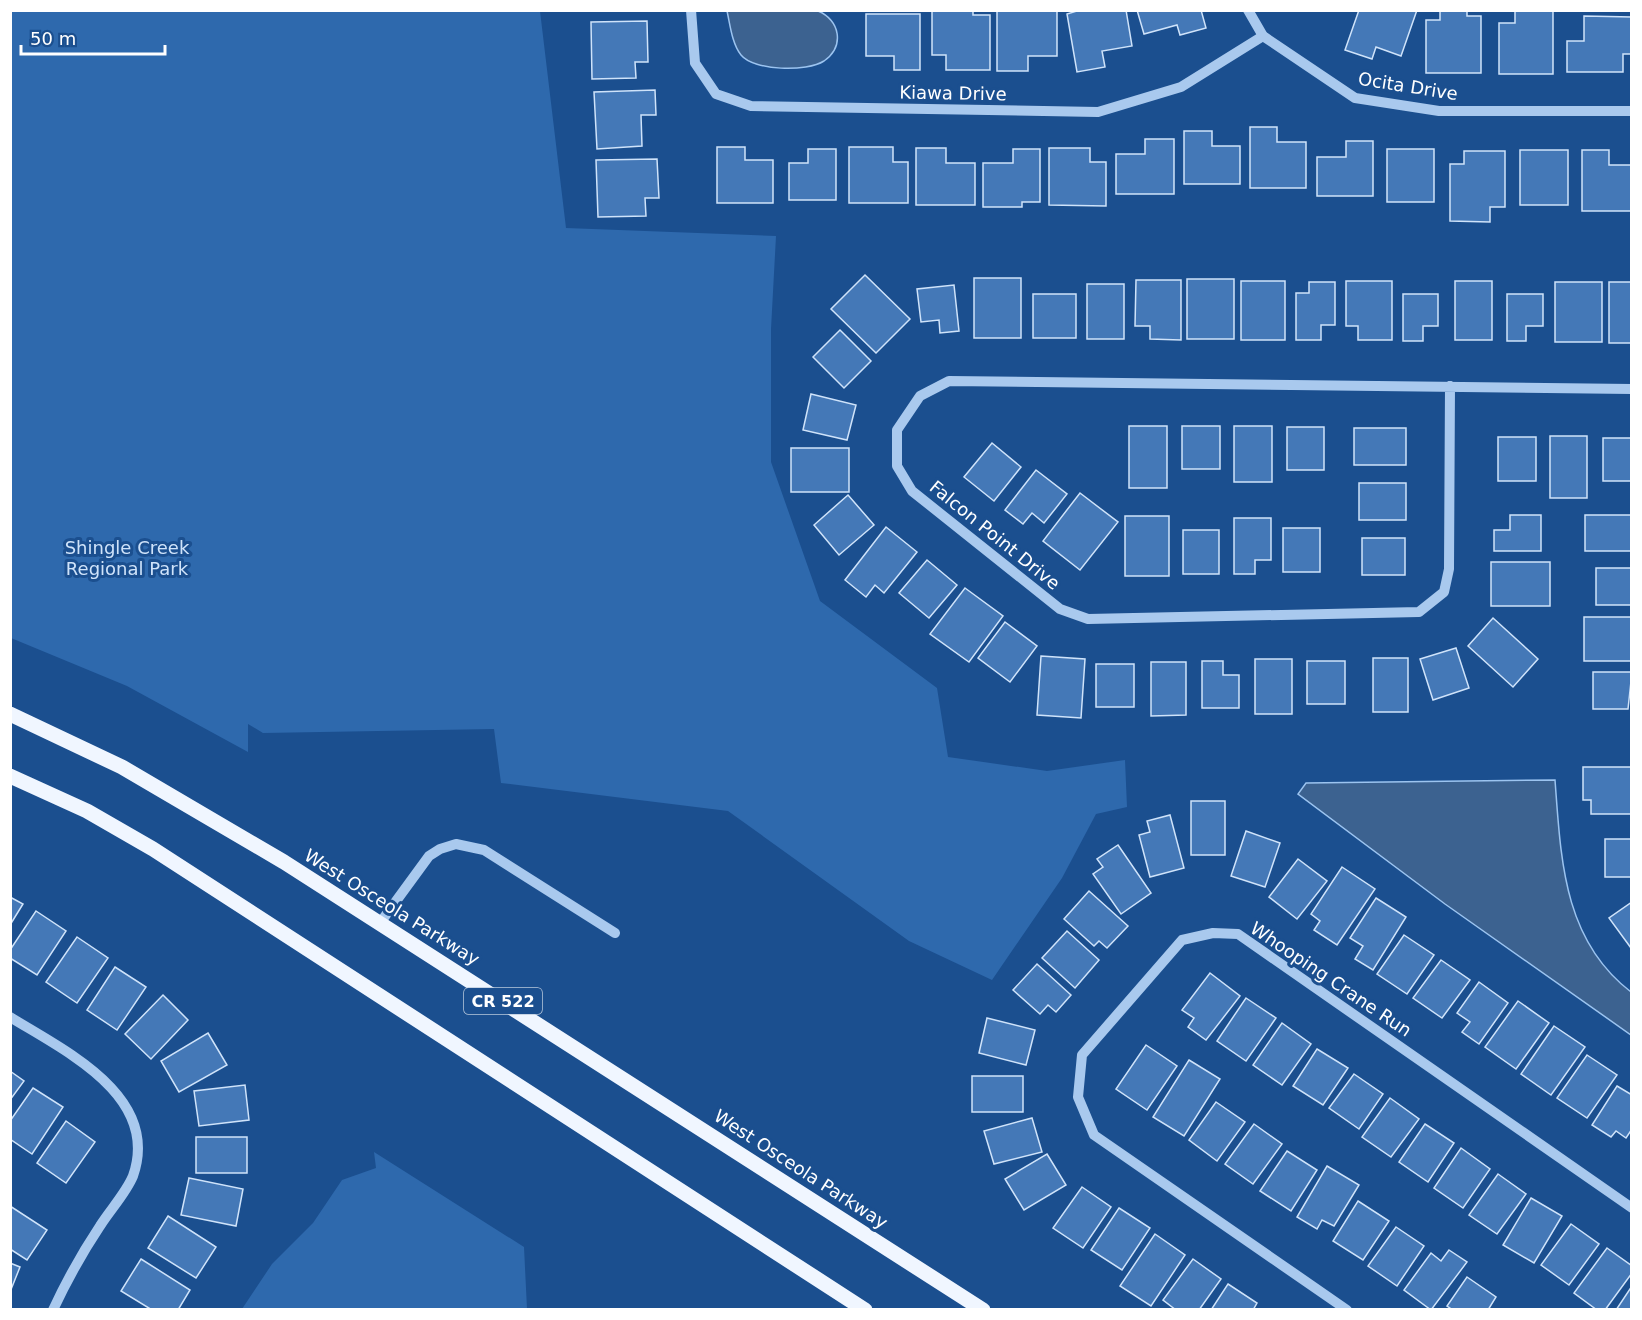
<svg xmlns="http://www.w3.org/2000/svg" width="1642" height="1320" font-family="'DejaVu Sans',sans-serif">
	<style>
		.green { fill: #2e69ad }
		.water { fill: #3c6290; stroke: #9cc4f0; stroke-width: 1.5 }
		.building { fill: #4478b7; stroke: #cfe3fa; stroke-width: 1.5 }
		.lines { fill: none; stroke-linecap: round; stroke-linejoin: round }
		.minor { stroke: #a9c9ee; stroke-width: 10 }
		.major { stroke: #f0f6ff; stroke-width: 15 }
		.labels { text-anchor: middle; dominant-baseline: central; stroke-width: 6; stroke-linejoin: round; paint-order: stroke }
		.shield { fill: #1b4f8f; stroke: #bbcadd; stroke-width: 1.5 }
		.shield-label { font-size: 16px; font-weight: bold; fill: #fff }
		.street-label { font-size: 18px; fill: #fff; stroke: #1b4f8f }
		.park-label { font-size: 18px; fill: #cfe3fa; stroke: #1b4f8f }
	</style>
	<rect width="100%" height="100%" fill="#1b4f8f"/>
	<g class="green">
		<polygon points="10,11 540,11 566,228 776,236 771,329 771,462 820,601 937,688 948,757 1047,771 1125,760 1127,807 1096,814 1062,878 992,980 909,941 728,811 501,783 494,729 263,733 248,724 248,752 127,686 11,638"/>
		<polygon points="374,1152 524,1247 527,1309 242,1309 272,1264 313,1223 342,1180 376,1168"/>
	</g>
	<g class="water">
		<path d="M727,11H818C840,20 845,46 824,61C807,72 754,71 741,55C732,44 730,24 727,11Z"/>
		<path d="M1555,780C1561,859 1563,940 1631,992V1035L1445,904L1298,794L1306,783Z"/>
	</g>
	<g class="building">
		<polygon points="932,10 973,10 973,15 990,15 990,70 946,70 946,55 932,55"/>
		<polygon points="997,10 1057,10 1057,56 1028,56 1028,71 997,71"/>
		<polygon points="1080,10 1126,10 1132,46 1102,51 1105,67 1077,72 1067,14"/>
		<polygon points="1137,10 1201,10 1206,28 1180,35 1177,25 1144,34"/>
		<polygon points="1359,10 1417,10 1401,56 1376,47 1372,59 1345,50"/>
		<polygon points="1440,10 1467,10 1467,16 1481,16 1481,73 1426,73 1426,20 1440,20"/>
		<polygon points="1515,10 1553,10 1553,74 1499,74 1499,23 1515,23"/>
		<polygon points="866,14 920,14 920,70 894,70 894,56 866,56"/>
		<polygon points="1584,16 1632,17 1632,54 1623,54 1623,72 1567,72 1567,41 1584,41"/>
		<polygon points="647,21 648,62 635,62 636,78 592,79 591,22"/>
		<polygon points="655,90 656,115 641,115 642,146 597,149 594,92"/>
		<polygon points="1250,127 1277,127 1277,142 1306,142 1306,188 1250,188"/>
		<polygon points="1184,131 1212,131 1212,146 1240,146 1240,184 1184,184"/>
		<polygon points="1145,139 1174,139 1174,194 1116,194 1116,154 1145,154"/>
		<polygon points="1346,141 1373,141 1373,196 1317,196 1317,157 1346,157"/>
		<polygon points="717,147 745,147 745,160 773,160 773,203 717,203"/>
		<polygon points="849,147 893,147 893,162 908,162 908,203 849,203"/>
		<polygon points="916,148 946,148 946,163 975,163 975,205 916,205"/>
		<polygon points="1049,148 1090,148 1090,162 1106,162 1106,206 1049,205"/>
		<polygon points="808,149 836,149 836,200 789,200 789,163 808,163"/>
		<polygon points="1013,149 1040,149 1040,202 1022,202 1022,207 983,207 983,163 1013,163"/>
		<rect x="1387" y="149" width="47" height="53"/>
		<rect x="1520" y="150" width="48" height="55"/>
		<polygon points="1582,150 1609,150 1609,165 1632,165 1632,211 1582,211"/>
		<polygon points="1464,151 1505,151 1505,207 1490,207 1490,222 1450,221 1450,164 1464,164"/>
		<polygon points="657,159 659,198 645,198 646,216 598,217 596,160"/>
		<polygon points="865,275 910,319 876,353 831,309"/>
		<rect x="974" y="278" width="47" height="60"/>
		<rect x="1187" y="279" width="47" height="60"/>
		<polygon points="1136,280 1181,280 1181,340 1150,339 1150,326 1135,326"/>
		<rect x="1241" y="281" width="44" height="59"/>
		<polygon points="1346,281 1392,281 1392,340 1358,340 1358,326 1346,326"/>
		<rect x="1455" y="281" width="37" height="59"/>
		<polygon points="1309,282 1335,282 1335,325 1321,325 1321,340 1296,340 1296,293 1309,293"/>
		<rect x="1555" y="282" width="47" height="60"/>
		<rect x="1609" y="282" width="23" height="61"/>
		<rect x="1087" y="284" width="37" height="55"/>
		<polygon points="954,285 959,331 940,333 939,320 921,322 917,289"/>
		<rect x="1033" y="294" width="43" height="44"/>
		<polygon points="1403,294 1438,294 1438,326 1423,326 1423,341 1403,341"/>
		<polygon points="1507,294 1543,294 1543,326 1526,326 1526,341 1507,341"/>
		<polygon points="840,330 871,361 844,388 813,357"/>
		<polygon points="811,394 856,405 847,440 803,430"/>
		<rect x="1129" y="426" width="38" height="62"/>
		<rect x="1182" y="426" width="38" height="43"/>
		<rect x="1234" y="426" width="38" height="56"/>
		<rect x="1287" y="427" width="37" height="43"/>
		<rect x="1354" y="428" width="52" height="37"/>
		<rect x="1550" y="436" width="37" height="62"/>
		<rect x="1498" y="437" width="38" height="44"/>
		<rect x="1603" y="438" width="29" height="43"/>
		<polygon points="992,443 1021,467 994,501 964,477"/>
		<rect x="791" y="448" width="58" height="44"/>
		<polygon points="1036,470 1067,494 1044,523 1032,513 1023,524 1005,510"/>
		<rect x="1359" y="483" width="47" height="37"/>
		<polygon points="1080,493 1118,522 1080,570 1043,541"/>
		<polygon points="848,495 874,525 839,555 814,525"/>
		<polygon points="1510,515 1541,515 1541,551 1494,551 1494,530 1510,530"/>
		<rect x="1585" y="515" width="47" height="36"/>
		<rect x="1125" y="516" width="44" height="60"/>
		<polygon points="1234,518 1271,518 1271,560 1255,560 1255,574 1234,574"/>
		<polygon points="886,527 917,552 884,593 875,585 866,597 845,580"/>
		<rect x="1283" y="528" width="37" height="44"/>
		<rect x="1183" y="530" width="36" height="44"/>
		<rect x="1362" y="538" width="43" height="37"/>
		<polygon points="927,560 957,585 929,618 899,593"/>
		<rect x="1491" y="562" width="59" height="44"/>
		<polygon points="1596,568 1632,568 1631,605 1596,605"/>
		<polygon points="965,588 1003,616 969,662 930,634"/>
		<rect x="1584" y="617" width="48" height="44"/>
		<polygon points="1493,618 1538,659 1513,687 1468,646"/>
		<polygon points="1005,622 1037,646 1010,682 978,658"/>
		<polygon points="1456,648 1469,688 1433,700 1420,659"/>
		<polygon points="1041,656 1085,659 1081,718 1037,715"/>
		<rect x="1373" y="658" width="35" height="54"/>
		<rect x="1255" y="659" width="37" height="55"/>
		<polygon points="1202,661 1223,661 1223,675 1239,675 1239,708 1202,708"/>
		<rect x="1307" y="661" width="38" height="43"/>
		<polygon points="1151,662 1186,662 1186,715 1151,716"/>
		<rect x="1096" y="664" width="38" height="43"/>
		<polygon points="1593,672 1632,672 1628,709 1593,709"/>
		<polygon points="1583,767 1632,767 1632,814 1591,814 1591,800 1583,800"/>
		<rect x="1191" y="801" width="34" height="54"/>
		<polygon points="1170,815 1184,868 1150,877 1139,835 1150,832 1147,821"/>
		<polygon points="1246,831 1280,843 1265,887 1231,876"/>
		<rect x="1605" y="839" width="27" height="38"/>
		<polygon points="1118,845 1151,893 1121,914 1093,874 1103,867 1097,859"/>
		<polygon points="1298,859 1327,881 1297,919 1269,897"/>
		<polygon points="1342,867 1375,889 1337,945 1314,930 1320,921 1311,914"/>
		<polygon points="1089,891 1128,926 1107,948 1099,941 1094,946 1064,919"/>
		<polygon points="10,897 23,904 10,925"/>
		<polygon points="1376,898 1406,917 1373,970 1355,959 1363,946 1350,938"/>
		<polygon points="1632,902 1632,947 1631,948 1609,918"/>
		<polygon points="36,911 66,931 37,975 10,958 10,950"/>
		<polygon points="1067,931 1099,960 1075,988 1042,958"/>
		<polygon points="1404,935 1434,955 1407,994 1377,974"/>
		<polygon points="77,937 108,958 77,1003 46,982"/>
		<polygon points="1441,960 1470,980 1442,1018 1413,998"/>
		<polygon points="1037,964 1071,995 1056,1012 1048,1005 1040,1014 1013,990"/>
		<polygon points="115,967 146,987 117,1030 87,1010"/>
		<polygon points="1210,973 1240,996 1206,1040 1188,1027 1194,1018 1182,1010"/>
		<polygon points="1479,982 1508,1003 1479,1044 1462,1032 1470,1022 1457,1013"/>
		<polygon points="163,995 188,1020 151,1059 125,1034"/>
		<polygon points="1246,998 1276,1018 1246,1061 1217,1041"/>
		<polygon points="1518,1001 1549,1023 1516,1069 1485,1047"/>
		<polygon points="987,1018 1035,1030 1026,1065 979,1053"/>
		<polygon points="1282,1023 1311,1044 1282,1085 1253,1065"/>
		<polygon points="1554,1026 1585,1047 1551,1095 1521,1074"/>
		<polygon points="208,1033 227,1065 179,1092 161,1061"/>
		<polygon points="1146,1045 1177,1066 1147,1110 1116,1089"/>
		<polygon points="1317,1049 1348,1068 1323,1105 1293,1086"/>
		<polygon points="1587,1055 1617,1075 1587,1118 1557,1098"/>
		<polygon points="1189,1060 1220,1079 1184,1136 1153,1117"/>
		<polygon points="10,1071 24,1081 10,1100"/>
		<polygon points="1354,1074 1383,1094 1359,1129 1329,1108"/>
		<rect x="972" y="1076" width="51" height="36"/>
		<polygon points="245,1085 249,1120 199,1126 194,1091"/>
		<polygon points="1617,1086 1632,1095 1632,1129 1626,1138 1616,1131 1611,1137 1592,1125"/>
		<polygon points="33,1088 63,1107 32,1154 10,1139 10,1121"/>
		<polygon points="1390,1098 1419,1119 1391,1157 1362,1137"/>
		<polygon points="1216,1102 1245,1122 1217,1161 1189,1140"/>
		<polygon points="1032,1118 1042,1152 994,1164 984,1131"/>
		<polygon points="66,1121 95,1142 66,1183 37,1163"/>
		<polygon points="1254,1124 1282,1144 1253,1184 1225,1164"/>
		<polygon points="1425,1124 1454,1143 1428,1182 1399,1162"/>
		<rect x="196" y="1137" width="51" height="36"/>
		<polygon points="1461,1148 1490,1169 1463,1208 1434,1188"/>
		<polygon points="1287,1151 1317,1170 1291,1211 1260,1191"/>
		<polygon points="1047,1154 1066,1185 1024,1210 1005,1179"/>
		<polygon points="1327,1166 1359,1185 1334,1226 1322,1220 1317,1229 1297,1217"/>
		<polygon points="1498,1174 1526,1194 1497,1234 1469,1215"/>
		<polygon points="189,1178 243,1189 236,1226 181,1215"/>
		<polygon points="1082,1187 1111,1207 1083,1248 1053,1228"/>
		<polygon points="1531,1198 1562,1216 1534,1263 1503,1245"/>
		<polygon points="1358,1201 1389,1221 1363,1260 1333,1241"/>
		<polygon points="10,1206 47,1230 27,1260 10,1249"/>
		<polygon points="1119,1208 1150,1228 1122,1270 1091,1250"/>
		<polygon points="168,1216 216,1247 196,1278 148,1248"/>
		<polygon points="1571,1224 1599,1244 1569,1285 1541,1265"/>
		<polygon points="1396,1227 1424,1246 1397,1286 1368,1266"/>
		<polygon points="1155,1234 1185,1255 1151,1306 1120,1286"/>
		<polygon points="1607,1248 1632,1266 1632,1273 1605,1310 1597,1310 1574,1293"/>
		<polygon points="1449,1250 1467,1262 1431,1310 1404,1290 1431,1253 1441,1261"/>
		<polygon points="141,1259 190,1290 178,1310 152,1310 121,1291"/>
		<polygon points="1193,1259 1221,1279 1199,1310 1176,1310 1163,1300"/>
		<polygon points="10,1263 20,1267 10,1292"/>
		<polygon points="1467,1277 1496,1297 1488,1310 1453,1310 1447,1306"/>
		<polygon points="1228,1284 1257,1303 1253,1310 1211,1310"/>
		<polygon points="1632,1286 1632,1310 1616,1310"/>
	</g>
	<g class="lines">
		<g class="minor">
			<polyline points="691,10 695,63 716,94 751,106 1098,112 1181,87 1263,36"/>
			<polyline points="1248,10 1263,36 1355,98 1439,111 1632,111"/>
			<polyline points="1450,386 1449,569 1444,592 1419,612 1088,619 1060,609 912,491 897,466 897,430 920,396 949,381 1632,389"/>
			<polyline points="380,923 429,856 440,849 456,844 484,850 615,933"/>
			<path d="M10,1017C65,1051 161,1096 133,1176C126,1193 110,1210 100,1226C82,1253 67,1280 53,1310"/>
			<polyline points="1347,1310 1094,1135 1078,1097 1082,1055 1182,940 1213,933 1238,934 1632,1208"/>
		</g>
		<g class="major">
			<polyline points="10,714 122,767 284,862 983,1310"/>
			<polyline points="10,776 87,811 153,849 865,1310"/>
		</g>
	</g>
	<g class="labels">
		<rect class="shield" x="464" y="988" width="78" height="26" rx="4.5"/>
		<g class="shield-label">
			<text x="503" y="1001">CR 522</text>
		</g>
		<g class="street-label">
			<text transform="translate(1408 86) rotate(9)">Ocita Drive</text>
			<text transform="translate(953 93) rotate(1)">Kiawa Drive</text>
			<text transform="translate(995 535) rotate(39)">Falcon Point Drive</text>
			<text transform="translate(392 907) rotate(32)">West Osceola Parkway</text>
			<text transform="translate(1331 979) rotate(34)">Whooping Crane Run</text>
			<text transform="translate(801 1169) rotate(33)">West Osceola Parkway</text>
		</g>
		<g class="park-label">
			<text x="127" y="547">Shingle Creek<tspan x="127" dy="21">Regional Park</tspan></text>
		</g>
	</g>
	<rect width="1642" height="1320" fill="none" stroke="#ffffff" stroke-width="24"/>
	<path d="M21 45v9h144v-9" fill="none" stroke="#ffffff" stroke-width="3"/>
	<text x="30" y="45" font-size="18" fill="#ffffff" stroke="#1b4f8f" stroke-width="4.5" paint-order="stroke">50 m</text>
</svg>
